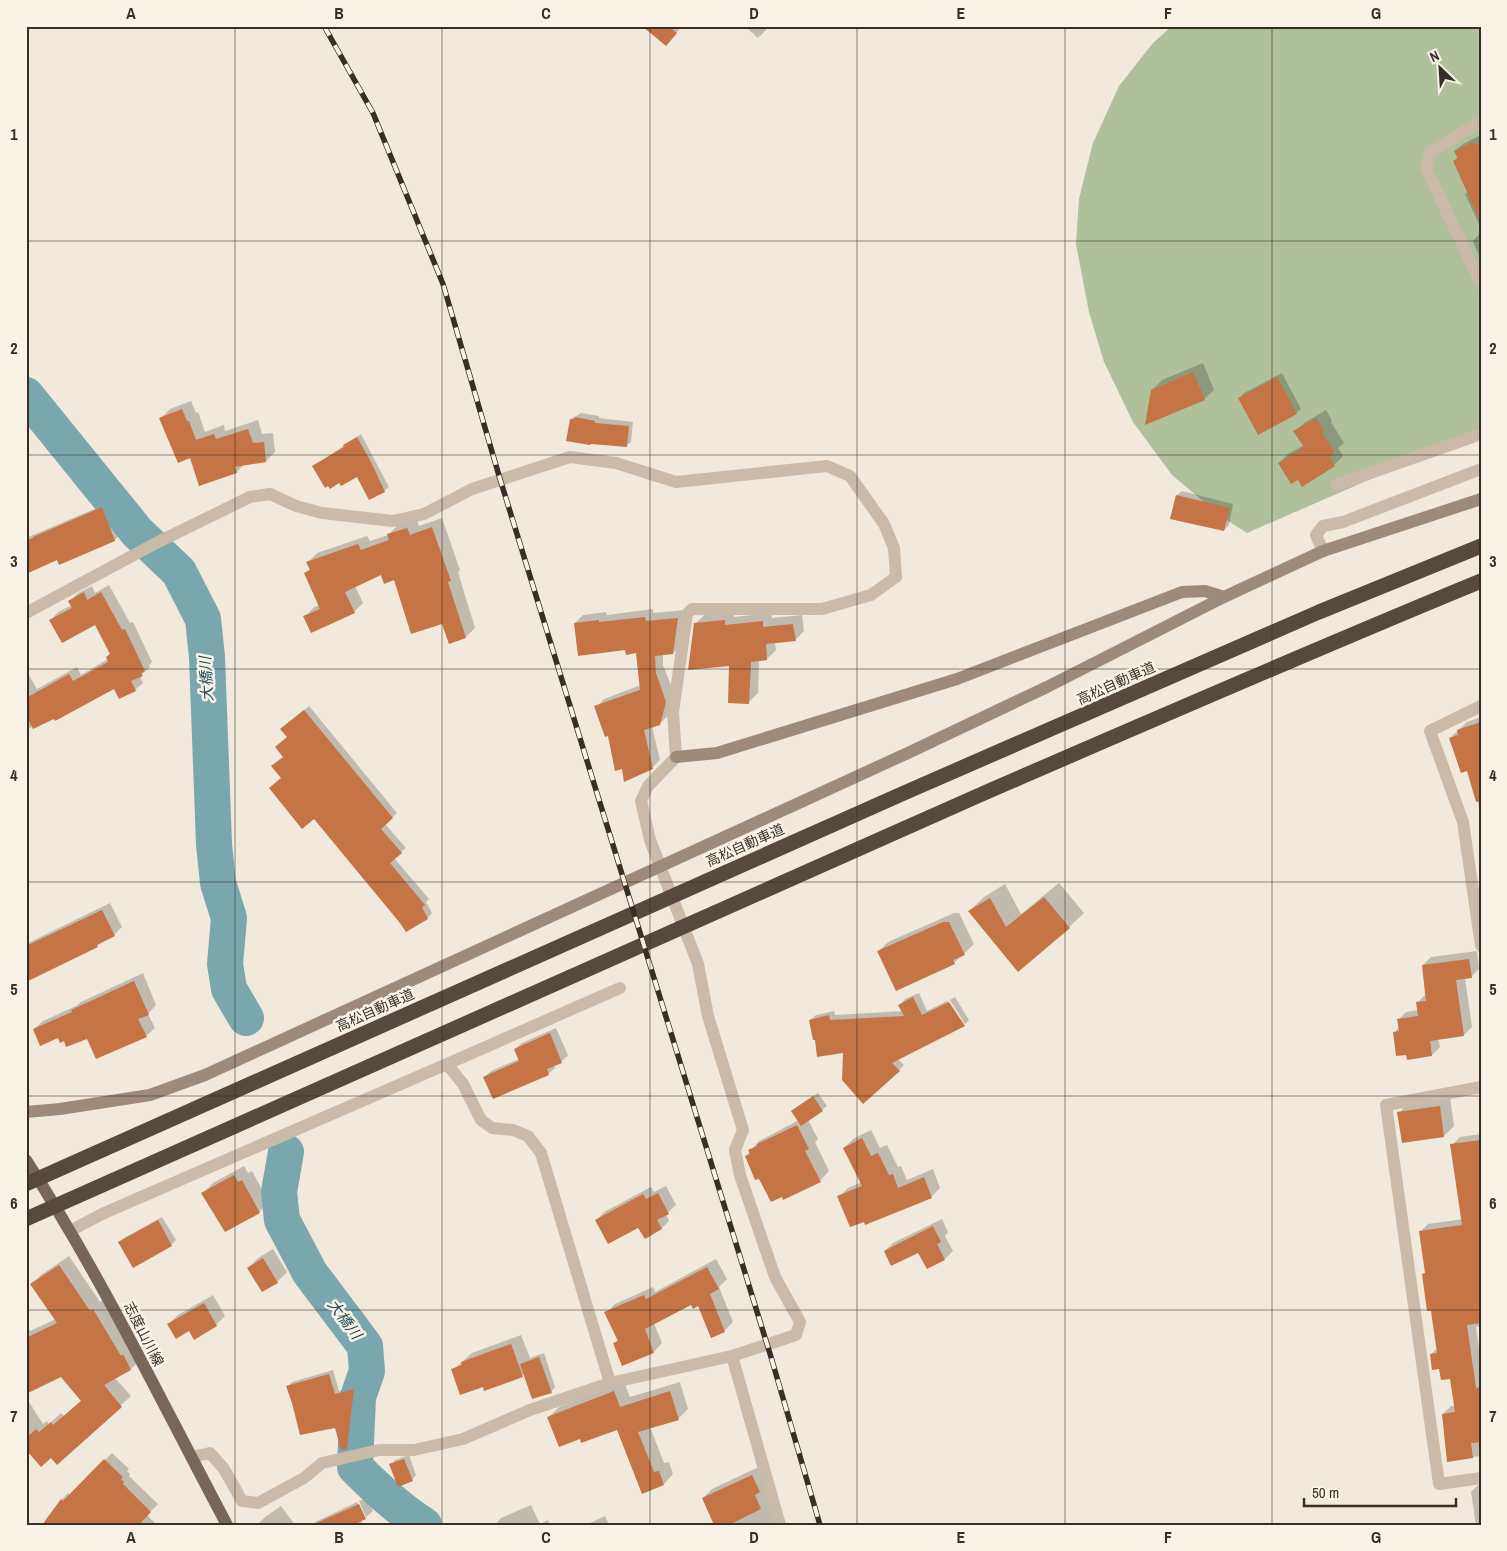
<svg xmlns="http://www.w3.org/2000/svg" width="1507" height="1551" font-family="'Archivo Narrow','Noto Sans JP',sans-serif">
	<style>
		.green { fill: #afc09b }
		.shadow { fill: #0003 }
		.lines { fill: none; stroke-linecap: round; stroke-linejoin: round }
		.river { stroke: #7aa6ae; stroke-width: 36 }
		.building { fill: #c47445 }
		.street { stroke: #c9bba7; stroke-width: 12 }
		.secondary { stroke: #9d8a78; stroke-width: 12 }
		.primary { stroke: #776759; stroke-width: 12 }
		.highway { stroke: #56493e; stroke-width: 15 }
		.rail-casing { stroke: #362e27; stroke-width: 5.5 }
		.rail { stroke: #f9f3e7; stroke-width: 4; stroke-dasharray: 11; stroke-linecap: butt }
		.grid { fill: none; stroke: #362e27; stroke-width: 1; stroke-opacity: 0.55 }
		.labels { text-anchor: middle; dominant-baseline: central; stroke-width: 5; stroke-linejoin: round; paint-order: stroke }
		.street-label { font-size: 14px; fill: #362e27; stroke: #f9f3e7 }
		.water-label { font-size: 15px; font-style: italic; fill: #1d4c57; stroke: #f9f3e7 }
		.neatline { fill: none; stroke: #362e27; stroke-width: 2 }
		.grid-label { font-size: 16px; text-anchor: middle; font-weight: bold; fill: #362e27 }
	</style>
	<rect width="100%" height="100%" fill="#f1e9db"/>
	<polygon class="green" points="1172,26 1481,26 1481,431 1247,533 1222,517 1172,475 1133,422 1104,362 1089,312 1076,244 1079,199 1093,143 1119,86 1153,43"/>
	<g class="shadow">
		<polygon points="661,26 678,26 680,28 671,40"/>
		<polygon points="745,26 770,26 758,38"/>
		<polygon points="1481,135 1481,229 1465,194 1468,192 1454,161 1458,157 1455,151 1463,144"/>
		<polygon points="1480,233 1481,255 1479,256 1473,241"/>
		<polygon points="1203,363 1214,390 1204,399 1152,390 1162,380"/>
		<polygon points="1282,373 1301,409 1296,413 1240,398 1244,393"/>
		<polygon points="191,401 196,413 198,412 205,432 224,425 225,431 258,420 262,434 273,433 275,452 266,461 244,464 237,472 200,484 190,456 161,418 170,409"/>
		<polygon points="1326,410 1332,421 1331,422 1344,443 1338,448 1343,456 1334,465 1302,485 1298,478 1279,463 1288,454 1304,445 1295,432 1304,423"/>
		<polygon points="581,413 599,416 599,418 633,422 631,442 626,446 571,419"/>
		<polygon points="361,434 389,487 384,491 358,475 314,466"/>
		<polygon points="1182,491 1233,504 1229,525 1224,530 1177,495"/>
		<polygon points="106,504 119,535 115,540 59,564 57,559 26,572 26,538"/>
		<polygon points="442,518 460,570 458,572 475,628 466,637 443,622 395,579 382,574 355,586 363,603 354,612 305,617 314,607 320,605 306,573 311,568 308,562 317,553 367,536 370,541 388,535 398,525 416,519 419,526"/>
		<polygon points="109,585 130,623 133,622 152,662 149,665 150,667 140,676 143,683 135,690 115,687 26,730 26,670 37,689 77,667 81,675 108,659 107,657 111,653 96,623 51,620 58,612 72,605 70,601 78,593 92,586 95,593"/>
		<polygon points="653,609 653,613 686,610 681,644 673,653 663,654 663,665 674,693 668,716 659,724 652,726 660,760 652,768 623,768 596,707 604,699 641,685 637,652 627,649 575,623 583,615 606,612 607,615"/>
		<polygon points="733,611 734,617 771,613 772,618 802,615 804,631 795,640 775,642 776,650 767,659 759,660 758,693 749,702 730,664 695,624 704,615"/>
		<polygon points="309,706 397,813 385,824 406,848 394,858 429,899 426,902 432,913 428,918 406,930 282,778 284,756 289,737 286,725"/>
		<polygon points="1481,715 1481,812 1468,770 1450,738 1467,722 1478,718"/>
		<polygon points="1059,883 1084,913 1069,927 1019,970 969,911 984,897 1005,884 1021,914"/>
		<polygon points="110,903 122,927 114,935 102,941 97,946 26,976 26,944"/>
		<polygon points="954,913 959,913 974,944 954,963 896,990 878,952 888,942"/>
		<polygon points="1477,951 1479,969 1471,977 1465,978 1472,1027 1464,1035 1438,1039 1440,1047 1432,1055 1407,1053 1394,1033 1399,1027 1398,1020 1406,1012 1418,1010 1417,1003 1425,995 1423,965 1431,957"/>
		<polygon points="143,973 156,1005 148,1014 155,1028 146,1036 64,1039 34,1029 43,1021 76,1006 81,1002"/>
		<polygon points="919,993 927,1011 947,1001 962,1025 898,1059 904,1065 899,1070 845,1052 816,1039 810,1020 816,1015 834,1011 835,1015 903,1011 900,1005 905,999"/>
		<polygon points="955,997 969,1020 965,1024 950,1000"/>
		<polygon points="556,1028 568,1055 562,1061 554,1065 555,1068 548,1074 485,1077 491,1071 519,1059 515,1049 522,1043"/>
		<polygon points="818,1093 827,1106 808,1120 818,1139 815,1142 829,1171 820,1181 782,1196 759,1177 746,1156 759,1141 799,1120 797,1107"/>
		<polygon points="1450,1097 1454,1126 1444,1136 1403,1141 1399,1113 1408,1103"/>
		<polygon points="871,1130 880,1148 887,1145 898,1167 901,1166 907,1180 933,1169 940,1188 931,1197 839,1197 848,1188 862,1182 844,1148 853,1139"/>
		<polygon points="1481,1134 1481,1326 1476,1327 1481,1361 1481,1456 1448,1460 1443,1414 1451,1406 1455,1406 1451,1377 1440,1368 1431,1354 1438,1348 1432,1309 1424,1274 1426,1272 1420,1232 1428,1224 1463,1219 1452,1145 1460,1137"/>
		<polygon points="244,1166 248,1173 252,1171 269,1202 259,1212 203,1193 213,1183"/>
		<polygon points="666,1186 676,1205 666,1214 669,1221 662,1228 645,1237 639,1226 597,1220 604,1212 651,1187 654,1192"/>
		<polygon points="162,1217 176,1240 171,1245 120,1242 124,1238"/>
		<polygon points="942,1219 948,1232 945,1236 953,1251 945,1259 927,1268 918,1251 885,1251 893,1243"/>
		<polygon points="273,1249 287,1272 277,1282 248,1268 258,1258"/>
		<polygon points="69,1256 100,1302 103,1300 140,1360 131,1369 115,1378 131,1396 57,1463 51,1456 26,1448 26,1397 43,1424 47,1421 49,1424 61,1413 64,1416 82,1400 61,1375 26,1392 26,1323 30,1331 56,1319 32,1284 41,1275"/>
		<polygon points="716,1259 727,1279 719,1287 733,1322 724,1331 699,1304 691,1303 654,1323 662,1343 654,1352 623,1365 614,1344 618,1340 606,1313 615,1304 653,1287 655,1292"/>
		<polygon points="213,1295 225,1316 216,1325 189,1329 169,1324 178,1315"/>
		<polygon points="521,1335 530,1358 544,1353 555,1387 551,1392 525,1374 485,1389 484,1385 453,1370 472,1353"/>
		<polygon points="333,1370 339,1391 358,1386 351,1443 346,1448 335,1427 287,1387 292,1382"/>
		<polygon points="624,1382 630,1397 680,1382 688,1409 678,1419 650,1427 664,1463 669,1462 673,1474 664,1484 618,1429 581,1437 549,1417 559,1407"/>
		<polygon points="112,1453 129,1469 127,1471 130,1474 129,1476 158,1504 147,1515 157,1525 48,1525 61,1500 68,1493 71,1495"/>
		<polygon points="409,1455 416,1475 412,1480 391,1465 395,1460"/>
		<polygon points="761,1466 782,1525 717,1525 703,1498 712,1489"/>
		<polygon points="1478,1485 1481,1485 1481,1525 1476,1525 1471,1492"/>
		<polygon points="367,1498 373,1511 365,1518 361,1520 363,1525 309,1525 357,1502 363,1517 366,1517 359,1501"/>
		<polygon points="531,1505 540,1524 548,1520 550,1525 495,1525 501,1518"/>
		<polygon points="281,1506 295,1525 257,1525 264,1518"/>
		<polygon points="605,1516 609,1525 586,1525"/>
	</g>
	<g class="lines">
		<g class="river">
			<polyline points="26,395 137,532 179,572 203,619 207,657 214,844 218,883 229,918 225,964 229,989 246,1018"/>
			<path d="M286,1152L279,1192L282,1220L310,1273L365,1346L367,1371L358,1397L355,1467C376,1488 398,1509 424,1525"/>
		</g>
	</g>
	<g class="building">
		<polygon points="642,26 668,26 677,33 666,46"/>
		<polygon points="1473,142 1475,145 1481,142 1481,223 1453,161 1458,159 1454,151"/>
		<polygon points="1193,372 1205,400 1145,425 1151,390"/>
		<polygon points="1277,377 1297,414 1258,435 1238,398"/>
		<polygon points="182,409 187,421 189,421 196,440 214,434 216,439 248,429 253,443 264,442 266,462 235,467 237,473 199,486 190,458 178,463 159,418"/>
		<polygon points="575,417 595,421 595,423 629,426 627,447 591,444 590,445 566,441 570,419 574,419"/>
		<polygon points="1316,418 1324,431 1322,432 1335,453 1329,456 1335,466 1302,487 1298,480 1291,484 1278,463 1304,447 1293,431"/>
		<polygon points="357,437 371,462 385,492 369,500 357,477 341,486 339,483 330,489 328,486 325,488 312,466 344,447 343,445"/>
		<polygon points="1176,495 1230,508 1224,531 1170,519"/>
		<polygon points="102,507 115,541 59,565 57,560 26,574 26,541 33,538 33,537"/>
		<polygon points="432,527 451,581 448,582 466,638 449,644 442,624 411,634 394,580 384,584 381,575 345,592 355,613 311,633 303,616 320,609 304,573 310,570 306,562 358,544 361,550 389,540 387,534 407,528 410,535"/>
		<polygon points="84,592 87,600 101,592 122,630 125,629 145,671 141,673 143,676 131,681 136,691 119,699 114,689 55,721 54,719 33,729 26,715 26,698 69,674 73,681 108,662 106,657 110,654 95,625 62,643 49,620 72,608 68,601"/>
		<polygon points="645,617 646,621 678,618 673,654 655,656 656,673 666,702 660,725 644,730 653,769 624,782 622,769 615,771 608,736 605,737 594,706 640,690 636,653 626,655 625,650 578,656 574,623 599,620 599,622"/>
		<polygon points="725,620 725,625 763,621 763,627 793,624 796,641 766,644 767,660 751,662 749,704 728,703 729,666 688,670 694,623"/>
		<polygon points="304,710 393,818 381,829 402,853 390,863 425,905 422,907 428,919 406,932 400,923 314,819 302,829 269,788 281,778 271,766 283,757 275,747 287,737 280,729"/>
		<polygon points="1481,722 1481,801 1476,802 1467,771 1461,773 1449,738 1458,735 1457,730"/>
		<polygon points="1044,897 1070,928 1018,972 968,911 990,898 1006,927"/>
		<polygon points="102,910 115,936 97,945 98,947 26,982 26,946"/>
		<polygon points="943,922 949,922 965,955 953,960 955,964 896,991 877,951"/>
		<polygon points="1469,959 1472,978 1456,980 1464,1036 1430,1041 1432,1056 1407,1060 1406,1055 1396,1056 1393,1032 1399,1031 1397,1019 1418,1016 1416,1002 1426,1001 1422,965"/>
		<polygon points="134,981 149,1015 138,1019 147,1037 96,1059 87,1039 66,1047 64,1041 60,1043 58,1038 40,1046 33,1029 72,1012 71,1010"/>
		<polygon points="913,997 922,1015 949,1002 965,1026 892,1063 900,1071 863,1104 842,1080 843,1053 817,1057 815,1040 813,1040 809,1020 829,1015 830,1020 904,1016 898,1005"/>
		<polygon points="550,1033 562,1063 547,1069 549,1075 493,1099 483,1077 519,1061 514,1049"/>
		<polygon points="813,1096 823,1111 801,1126 791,1111"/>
		<polygon points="1440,1106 1444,1137 1402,1143 1397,1112"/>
		<polygon points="797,1125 809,1149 805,1151 821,1182 783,1200 782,1197 771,1202 759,1179 755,1180 745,1156 750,1154 748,1150 757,1146 757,1144"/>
		<polygon points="862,1138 871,1156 878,1153 889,1175 893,1174 898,1188 924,1177 932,1198 865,1225 864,1222 850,1227 837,1196 862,1186 843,1148"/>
		<polygon points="1481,1140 1481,1323 1467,1325 1476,1388 1481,1387 1481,1442 1471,1443 1473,1458 1447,1462 1442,1414 1455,1412 1450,1379 1441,1380 1439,1369 1432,1370 1430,1354 1437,1353 1431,1311 1427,1311 1422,1274 1425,1273 1419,1231 1462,1225 1450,1144"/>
		<polygon points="234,1175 238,1182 242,1180 260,1213 225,1232 201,1193"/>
		<polygon points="658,1193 669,1214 657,1220 662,1229 645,1239 638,1228 608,1244 595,1220 643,1194 646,1199"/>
		<polygon points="158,1220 172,1246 133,1268 118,1242"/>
		<polygon points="933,1226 941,1242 937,1244 945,1260 927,1269 918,1253 891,1266 884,1251"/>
		<polygon points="263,1258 278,1283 262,1292 247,1268"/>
		<polygon points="59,1265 90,1311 93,1309 121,1356 123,1354 131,1370 104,1385 122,1407 57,1465 51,1458 41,1467 26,1450 26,1438 36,1429 39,1432 51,1422 53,1425 81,1401 61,1377 26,1394 26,1338 57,1323 30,1284"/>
		<polygon points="707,1267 719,1289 710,1294 725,1332 711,1338 698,1306 693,1309 691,1305 645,1329 654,1353 622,1366 613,1343 618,1341 604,1312 644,1295 646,1299"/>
		<polygon points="204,1303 217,1326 194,1340 189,1331 176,1339 167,1324"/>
		<polygon points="511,1344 523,1377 484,1391 483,1387 460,1395 451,1369 462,1365 461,1362"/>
		<polygon points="539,1357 552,1393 532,1399 520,1364"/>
		<polygon points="329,1374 335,1394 354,1389 347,1449 341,1450 335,1428 300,1435 292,1403 286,1386"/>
		<polygon points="614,1391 620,1407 670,1391 679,1420 638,1432 654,1472 659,1471 664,1485 642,1494 617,1430 581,1443 580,1439 559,1447 547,1417"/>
		<polygon points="104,1459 123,1477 121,1479 124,1482 123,1484 151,1512 139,1525 42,1525 61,1499 63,1501"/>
		<polygon points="404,1459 413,1481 398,1487 389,1464"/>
		<polygon points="752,1475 760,1492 755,1495 761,1509 729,1525 714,1525 702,1498"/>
		<polygon points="359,1504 366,1519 353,1525 312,1525"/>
	</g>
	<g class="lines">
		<g class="street">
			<polyline points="1481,122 1430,152 1426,168 1481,284"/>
			<polyline points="1336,485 1481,434"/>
			<polyline points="1323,551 1316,535 1323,526 1343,522 1481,469"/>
			<polyline points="26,613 158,542 250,497 270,494 296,506 322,513 393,521 424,514 472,489 570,457 616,463 676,482 827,466 850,476 884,524 894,548 896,577 871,595 822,609 692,609 687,614 673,712 676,757 648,786 641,801 650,840 698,964 708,1016 743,1130 735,1150 740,1175 775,1277 800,1322 796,1335 732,1356 610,1383 530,1410 463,1439 414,1450 379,1450 322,1463 304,1478 258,1503 242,1501 224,1469 210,1453 191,1457"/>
			<polyline points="1481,706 1430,731 1463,822 1481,946"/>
			<polyline points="447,1064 620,988"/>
			<polyline points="1481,1087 1386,1105 1439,1484 1481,1478"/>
			<polyline points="70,1231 102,1214 447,1064 463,1084 481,1120 492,1128 513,1130 528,1136 541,1153 610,1383"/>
			<polyline points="732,1356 780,1525"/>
		</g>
		<g class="secondary">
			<polyline points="676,757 717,753 957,679 1182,592 1205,591 1224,597"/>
			<polyline points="26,1112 60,1109 150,1095 205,1075 910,752 1047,687 1224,597 1323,551 1481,499"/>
		</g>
		<path class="primary" d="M26,1160C102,1277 162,1403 227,1525"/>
		<g class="highway">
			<polyline points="26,1184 904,793 1319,612 1481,546"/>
			<path d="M26,1219C344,1076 662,933 982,794C1148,722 1313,650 1481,581"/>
		</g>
		<defs>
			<polyline id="rail" points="324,26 373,113 443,284 500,479 771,1357 820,1525"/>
		</defs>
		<use href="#rail" class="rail-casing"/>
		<use href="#rail" class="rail"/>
	</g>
	<path class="grid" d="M235,26V1525M442,26V1525M650,26V1525M857,26V1525M1065,26V1525M1272,26V1525M26,241H1481M26,455H1481M26,669H1481M26,882H1481M26,1096H1481M26,1310H1481"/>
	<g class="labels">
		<g class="street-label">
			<text transform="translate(1116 683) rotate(-24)">高松自動車道</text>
			<text transform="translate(745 845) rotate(-24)">高松自動車道</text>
			<text transform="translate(375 1010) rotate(-24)">高松自動車道</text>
			<text transform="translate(144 1334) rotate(63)">志度山川線</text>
		</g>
		<g class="water-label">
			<text transform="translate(206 679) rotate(-93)">大橋川</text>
			<text transform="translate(345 1319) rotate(53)">大橋川</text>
		</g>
	</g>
	<rect width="1507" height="1551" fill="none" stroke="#f9f3e7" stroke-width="55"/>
	<g transform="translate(1440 68) rotate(335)" stroke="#f9f3e7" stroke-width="4" paint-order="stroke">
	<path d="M0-4L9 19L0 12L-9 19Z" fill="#362e27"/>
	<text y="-8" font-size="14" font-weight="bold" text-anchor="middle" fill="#362e27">N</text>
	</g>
	<path d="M1304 1498v8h152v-8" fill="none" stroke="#362e27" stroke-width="2.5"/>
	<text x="1312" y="1498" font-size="15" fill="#362e27" stroke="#f9f3e7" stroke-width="4" paint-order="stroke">50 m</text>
	<rect x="28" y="28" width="1452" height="1496" class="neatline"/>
	<g class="grid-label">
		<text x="131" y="19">A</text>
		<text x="339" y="19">B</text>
		<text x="546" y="19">C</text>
		<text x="754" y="19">D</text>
		<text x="961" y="19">E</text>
		<text x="1168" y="19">F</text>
		<text x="1376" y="19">G</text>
		<text x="14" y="140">1</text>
		<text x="1493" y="140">1</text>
		<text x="14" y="354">2</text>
		<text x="1493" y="354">2</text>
		<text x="14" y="567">3</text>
		<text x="1493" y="567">3</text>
		<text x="14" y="781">4</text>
		<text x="1493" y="781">4</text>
		<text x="14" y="995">5</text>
		<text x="1493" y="995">5</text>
		<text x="14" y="1209">6</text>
		<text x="1493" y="1209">6</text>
		<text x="14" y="1422">7</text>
		<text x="1493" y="1422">7</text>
		<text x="131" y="1543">A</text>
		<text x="339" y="1543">B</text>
		<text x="546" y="1543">C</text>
		<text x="754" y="1543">D</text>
		<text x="961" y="1543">E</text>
		<text x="1168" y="1543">F</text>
		<text x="1376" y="1543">G</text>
	</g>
</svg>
